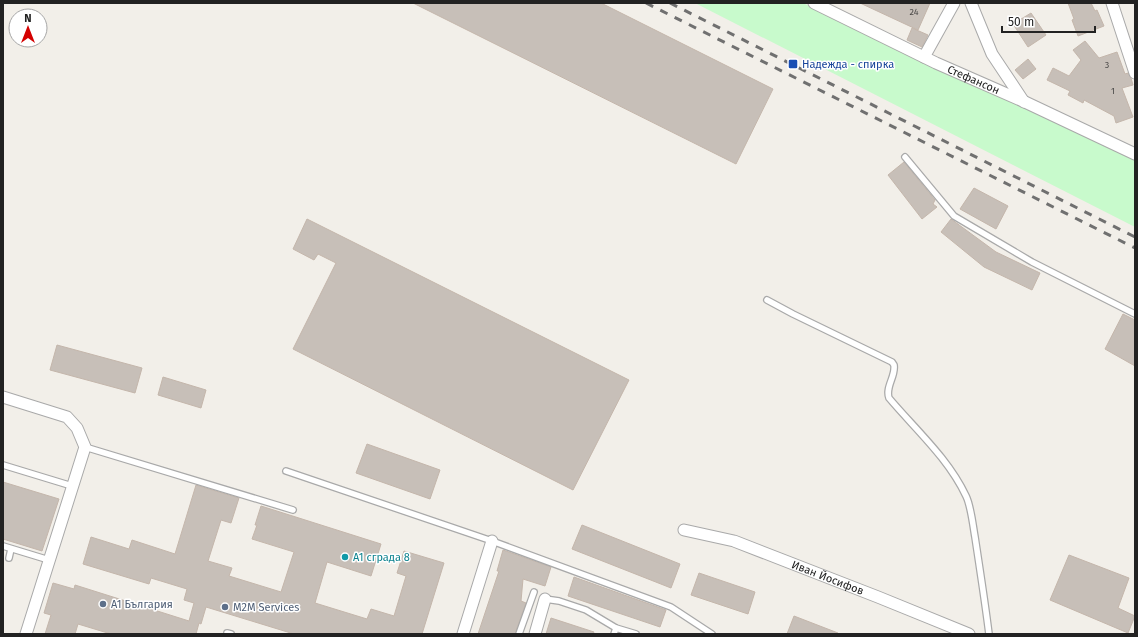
<svg xmlns="http://www.w3.org/2000/svg" width="1138" height="637" font-family="'Fira Sans',sans-serif">
	<style>
		.park { fill: #c8facc }
		.building { fill: #c7bfb8; stroke: #c4b6ab }
		.lines { fill: none; stroke-linecap: round; stroke-linejoin: round }
		.service-casing { stroke: #a9a9a9; stroke-width: 8 }
		.minor-casing { stroke: #a9a9a9; stroke-width: 13 }
		.service { stroke: #fff; stroke-width: 5.5 }
		.minor { stroke: #fff; stroke-width: 11 }
		.rail { stroke: #707070; stroke-width: 3; stroke-dasharray: 8 8; stroke-linecap: butt }
		.transit-dot { fill: #1a4fb4; stroke: #fff; stroke-width: 1.5 }
		.culture-dot { fill: #0f9aa8; stroke: #fff; stroke-width: 1.5 }
		.service-dot { fill: #5c6f8a; stroke: #fff; stroke-width: 1.5 }
		.labels { text-anchor: middle; dominant-baseline: central; stroke-width: 3; stroke-linejoin: round; paint-order: stroke }
		.number-label { font-size: 9px; fill: #4b4948 }
		.transit-label { font-size: 11px; fill: #164399; stroke: #fff; text-anchor: start }
		.street-label { font-size: 11px; fill: #222; stroke: #fff }
		.culture-label { font-size: 11px; fill: #0d838f; stroke: #fff; text-anchor: start }
		.service-label { font-size: 11px; fill: #4e5e75; stroke: #fff; text-anchor: start }
	</style>
	<rect width="100%" height="100%" fill="#f2efe9"/>
	<polygon class="park" points="695,3 803,3 894,47 1135,157 1135,227"/>
	<g class="building">
		<polygon points="413,3 601,3 773,89 736,164"/>
		<polygon points="860,3 930,3 918,30"/>
		<polygon points="1068,3 1091,3 1095,11 1097,10 1104,26 1078,36 1072,20 1074,19"/>
		<polygon points="1031,13 1046,35 1028,47 1013,24"/>
		<polygon points="912,28 928,35 922,47 907,40"/>
		<polygon points="1085,41 1099,58 1117,52 1125,74 1128,73 1131,78 1133,85 1122,88 1133,117 1116,123 1114,116 1084,100 1083,103 1068,95 1070,91 1047,80 1053,68 1069,76 1081,60 1073,50"/>
		<polygon points="1028,59 1036,69 1023,79 1015,70"/>
		<polygon points="904,162 935,200 933,204 937,207 922,219 888,175"/>
		<polygon points="974,188 1008,206 996,229 960,209"/>
		<polygon points="307,219 629,380 573,490 293,349 336,263 318,254 314,260 293,249"/>
		<polygon points="951,219 996,252 1040,273 1032,290 984,267 941,232"/>
		<polygon points="1123,314 1135,320 1135,366 1105,349"/>
		<polygon points="57,345 142,368 135,393 50,370"/>
		<polygon points="163,377 206,390 201,408 158,395"/>
		<polygon points="367,444 440,470 430,499 356,473"/>
		<polygon points="3,482 59,499 42,551 3,539"/>
		<polygon points="196,485 239,498 231,523 221,520 208,561 232,568 229,576 281,592 294,552 252,539 257,525 255,525 261,506 381,544 371,576 327,562 315,603 367,619 371,609 394,616 406,576 397,573 404,551 444,563 422,634 294,634 206,607 201,624 199,623 196,634 111,634 78,624 75,634 45,634 51,615 44,613 53,583 74,589 75,585 189,621 194,603 184,600 187,589 151,578 149,584 83,564 91,537 129,549 132,540 175,554"/>
		<polygon points="582,525 680,564 671,588 572,549"/>
		<polygon points="503,550 551,567 545,586 523,579 521,601 526,603 515,634 478,634 499,571 497,571"/>
		<polygon points="1069,555 1129,578 1118,608 1135,616 1128,633 1050,600"/>
		<polygon points="699,573 755,592 748,614 691,595"/>
		<polygon points="574,577 666,610 660,627 568,596"/>
		<polygon points="794,616 838,633 837,634 787,634"/>
		<polygon points="551,618 594,632 593,634 546,634"/>
	</g>
	<g class="lines">
		<defs>
			<g id="service">
				<polyline points="905,157 954,216 1032,262 1135,314"/>
				<path d="M767,300L793,314L892,362L894,365C896,376 885,387 889,398C916,430 948,458 966,496C971,506 973,526 975,537C980,570 985,602 989,634"/>
				<polyline points="85,447 293,510"/>
				<polyline points="3,465 72,486"/>
				<polyline points="286,471 492,541 671,607 712,634"/>
				<polyline points="3,546 49,560"/>
				<polyline points="9,558 11,549"/>
				<polyline points="545,599 559,601 586,610 616,628 636,634"/>
				<polyline points="227,634 227,633 231,634"/>
				<polyline points="519,634 534,592"/>
				<polyline points="614,634 616,628"/>
			</g>
			<g id="minor">
				<path id="s1" d="M814,3L936,63L1025,102L1135,154"/>
				<polyline points="971,3 992,54 1024,102"/>
				<polyline points="1112,3 1135,73"/>
				<polyline points="924,57 954,3"/>
				<polyline points="3,397 67,417 77,428 85,447 26,634"/>
				<path id="s2" d="M684,530L734,541L878,597L969,634"/>
				<polyline points="463,634 492,541"/>
				<polyline points="535,634 545,599"/>
			</g>
		</defs>
		<use href="#service" class="service-casing"/>
		<use href="#minor" class="minor-casing"/>
		<use href="#service" class="service"/>
		<use href="#minor" class="minor"/>
		<g class="rail">
			<polyline points="646,3 1135,248"/>
			<polyline points="670,3 1135,237"/>
		</g>
	</g>
	<rect class="transit-dot" x="788" y="59" width="10" height="10" rx="2"/>
	<circle class="culture-dot" cx="345" cy="557" r="4"/>
	<g class="service-dot">
		<circle cx="103" cy="604" r="4"/>
		<circle cx="225" cy="607" r="4"/>
	</g>
	<g class="labels">
		<g class="number-label">
			<text x="914" y="12">24</text>
			<text x="1107" y="65">3</text>
			<text x="1113" y="91">1</text>
		</g>
		<g class="transit-label">
			<text x="802" y="64">Надежда - спирка</text>
		</g>
		<g class="street-label">
			<text stroke="none"><textPath href="#s1" startOffset="177">Стефансон</textPath></text>
			<text stroke="none"><textPath href="#s2" startOffset="152">Иван Йосифов</textPath></text>
		</g>
		<g class="culture-label">
			<text x="353" y="557">А1 сграда 8</text>
		</g>
		<g class="service-label">
			<text x="111" y="604">А1 България</text>
			<text x="233" y="607">M2M Services</text>
		</g>
	</g>
	<rect width="1138" height="637" fill="none" stroke="#222222" stroke-width="8"/>
	<g transform="translate(28 28)"><circle r="19" fill="#ffffff" stroke="#a7a7a7"/>
	<path d="M0-3L7 15L0 10L-7 15Z" fill="#d40000"/>
	<text y="-6" font-size="11" font-weight="bold" text-anchor="middle" fill="#222222">N</text>
	</g>
	<path d="M1002 26v6h93v-6" fill="none" stroke="#222222" stroke-width="2"/>
	<text x="1008" y="26" font-size="12" fill="#222222" stroke="#ffffff" stroke-width="3" paint-order="stroke">50 m</text>
</svg>
